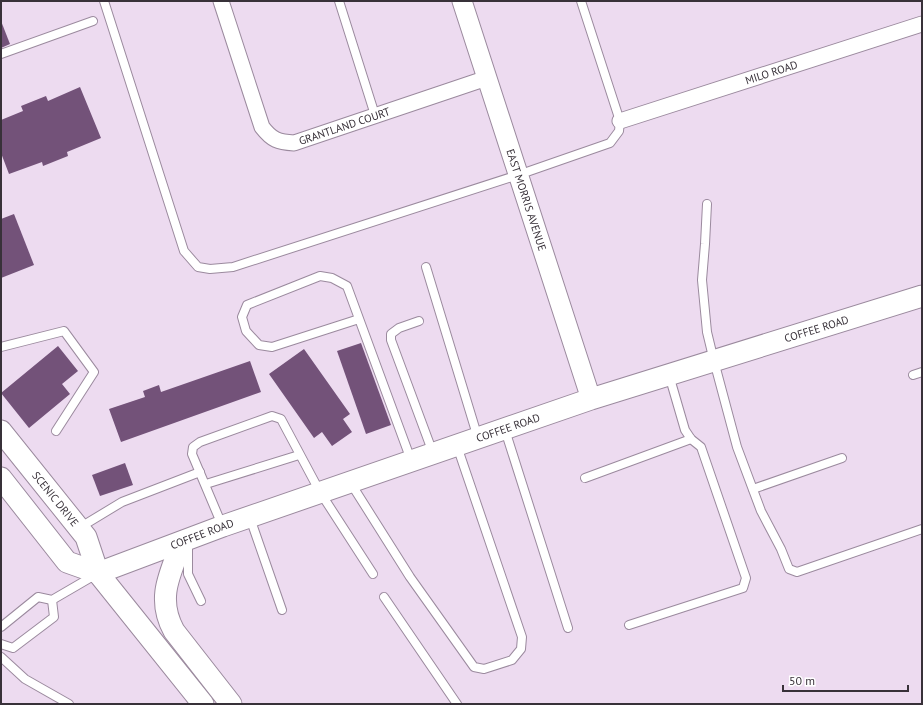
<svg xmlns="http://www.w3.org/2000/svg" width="923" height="705" font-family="'PT Sans',sans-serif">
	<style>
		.building { fill: #735279 }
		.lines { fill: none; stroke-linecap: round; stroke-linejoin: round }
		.service-casing { stroke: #9b8a9e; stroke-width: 10 }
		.minor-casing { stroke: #9b8a9e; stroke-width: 17 }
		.tertiary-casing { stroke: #9b8a9e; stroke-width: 21 }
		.secondary-casing { stroke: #9b8a9e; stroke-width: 23 }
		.service { stroke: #fff; stroke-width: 8 }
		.minor { stroke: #fff; stroke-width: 15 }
		.tertiary { stroke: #fff; stroke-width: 19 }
		.secondary { stroke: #fff; stroke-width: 21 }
		.labels { text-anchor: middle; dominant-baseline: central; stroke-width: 4; stroke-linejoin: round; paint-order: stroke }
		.street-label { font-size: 11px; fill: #383139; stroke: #fff }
	</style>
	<rect width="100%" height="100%" fill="#eddbf0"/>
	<g class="building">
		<polygon points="1,21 10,44 1,48"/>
		<polygon points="80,87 101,138 67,152 68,156 43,166 42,162 9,174 1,153 1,120 23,111 21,106 46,96 48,101"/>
		<polygon points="14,214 34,265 1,278 1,219"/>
		<polygon points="361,343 391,425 366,434 337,351"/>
		<polygon points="58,346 78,371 62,384 70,394 29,428 1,393"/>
		<polygon points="304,349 350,414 343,419 352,432 332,446 322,432 314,438 269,374"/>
		<polygon points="250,361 261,392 121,442 109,409 145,397 143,391 159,385 161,392"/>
		<polygon points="125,463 133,485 100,496 92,475"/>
	</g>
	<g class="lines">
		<defs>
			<g id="service">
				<polyline points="104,1 184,251 198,267 210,269 233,267 518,175 610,143 619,131 620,121 581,1"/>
				<polyline points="339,1 375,115"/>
				<polyline points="1,54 93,21"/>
				<polyline points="707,204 705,244 702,280 707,332 714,361 737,447 761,511 781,549 789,569 797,572 922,529"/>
				<polyline points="426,267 478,438"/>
				<polyline points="359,319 272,347 259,345 246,331 242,317 247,305 320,276 332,278 347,286 411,460"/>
				<polyline points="419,321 399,328 391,334 391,340 433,453"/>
				<polyline points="1,347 64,331 94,372 56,431"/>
				<polyline points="913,375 922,372"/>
				<polyline points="505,430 568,628"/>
				<polyline points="585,478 691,439"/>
				<polyline points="350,482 410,577 474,667 484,669 512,660 521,649 522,637 457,446"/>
				<polyline points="206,484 299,455"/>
				<polyline points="753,489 842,458"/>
				<polyline points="250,518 282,610"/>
				<polyline points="222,525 192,454 193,447 200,442 272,416 281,419 320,492 373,574"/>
				<polyline points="79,528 122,502 200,472"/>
				<polyline points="188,547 188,574 201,601"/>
				<polyline points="384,597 457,704"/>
				<polyline points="629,625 743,588 746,578 701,447 691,439 685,430 669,375"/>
				<polyline points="1,627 38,597 52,600 95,575"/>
				<polyline points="1,644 13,648 54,617 52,600"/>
				<polyline points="1,657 25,679 69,704"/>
			</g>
			<g id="minor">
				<path id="s1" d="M221,1L262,127C272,140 278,142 294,143L487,78"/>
				<path id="s2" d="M620,121L922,24"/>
			</g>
			<g id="tertiary">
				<path id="s3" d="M462,1L591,399"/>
			</g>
			<g id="secondary">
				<path id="s4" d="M1,431L86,537L98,573L203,704"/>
				<polyline points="1,478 67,562 98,573"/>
				<path d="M182,542C170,574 156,598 174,631L231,704"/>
				<path id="s5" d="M98,573L223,526L591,399L922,296"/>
			</g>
		</defs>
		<use href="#service" class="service-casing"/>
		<use href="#minor" class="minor-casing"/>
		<use href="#tertiary" class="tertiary-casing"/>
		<use href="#secondary" class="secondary-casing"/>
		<use href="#service" class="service"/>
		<use href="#minor" class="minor"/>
		<use href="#tertiary" class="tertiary"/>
		<use href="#secondary" class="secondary"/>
	</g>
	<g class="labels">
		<g class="street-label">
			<text stroke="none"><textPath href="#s2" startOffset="159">MILO ROAD</textPath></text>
			<text stroke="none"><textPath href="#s1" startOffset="223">GRANTLAND COURT</textPath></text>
			<text stroke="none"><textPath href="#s3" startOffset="209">EAST MORRIS AVENUE</textPath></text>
			<text stroke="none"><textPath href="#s5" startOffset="759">COFFEE ROAD</textPath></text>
			<text stroke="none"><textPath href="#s5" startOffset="435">COFFEE ROAD</textPath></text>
			<text stroke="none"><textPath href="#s4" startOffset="87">SCENIC DRIVE</textPath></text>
			<text stroke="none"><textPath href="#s5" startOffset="111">COFFEE ROAD</textPath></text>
		</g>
	</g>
	<rect width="923" height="705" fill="none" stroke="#383139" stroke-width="4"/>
	<path d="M783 685v6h125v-6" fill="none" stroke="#383139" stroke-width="2"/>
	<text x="789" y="685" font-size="12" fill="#383139" stroke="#ffffff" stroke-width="3" paint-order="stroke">50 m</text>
</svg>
